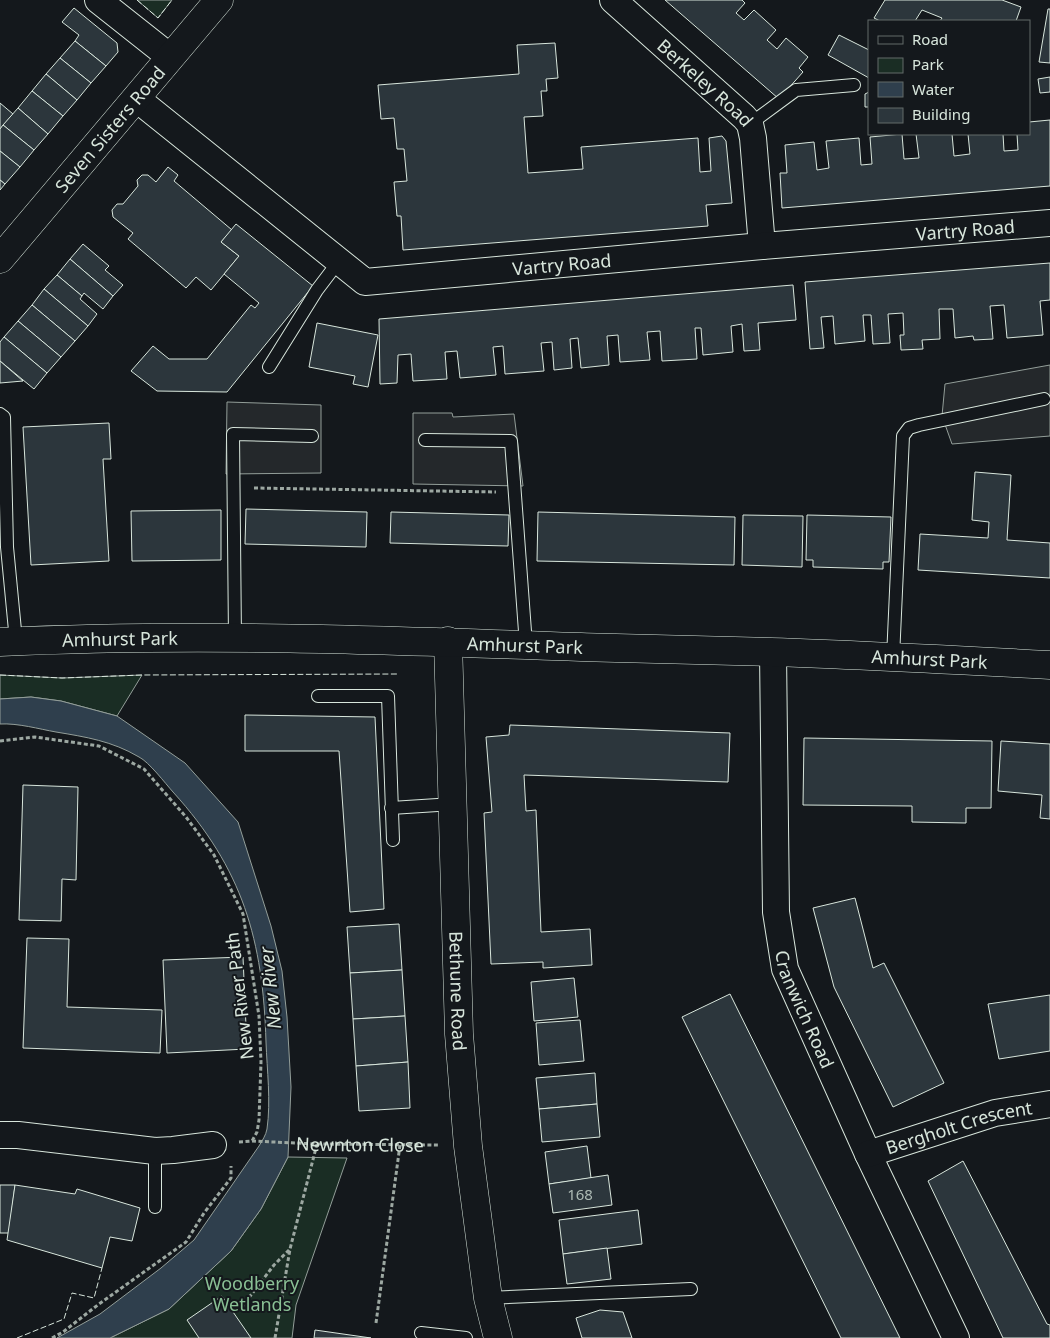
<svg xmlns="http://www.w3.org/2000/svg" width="1050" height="1338" font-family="'Noto Sans',sans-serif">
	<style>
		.green { fill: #1a2d24; stroke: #939e99 }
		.parking { fill: #24282b; stroke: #939e99 }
		.water { fill: #2f3f4d; stroke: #939e99 }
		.building { fill: #2c363c; stroke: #d8e6dc }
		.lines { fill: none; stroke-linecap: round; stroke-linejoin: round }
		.service-casing { stroke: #d8e6dc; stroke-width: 14 }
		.minor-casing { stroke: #d8e6dc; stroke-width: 28 }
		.tertiary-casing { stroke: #d8e6dc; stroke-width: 29 }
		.primary-casing { stroke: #d8e6dc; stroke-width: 29 }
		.trunk-casing { stroke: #d8e6dc; stroke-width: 29 }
		.path { stroke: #9da8a2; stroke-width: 3; stroke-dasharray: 4 2.5; stroke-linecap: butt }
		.service { stroke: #14181c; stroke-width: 12 }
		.minor { stroke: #14181c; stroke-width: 26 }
		.tertiary { stroke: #14181c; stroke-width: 28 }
		.primary { stroke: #14181c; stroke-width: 28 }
		.trunk { stroke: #14181c; stroke-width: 28 }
		.fence { stroke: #d8e6dc; stroke-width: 1; stroke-dasharray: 6 2.5; stroke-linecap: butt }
		.labels { text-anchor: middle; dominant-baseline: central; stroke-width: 4; stroke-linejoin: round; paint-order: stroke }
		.number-label { font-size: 15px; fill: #adbab4 }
		.street-label { font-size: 18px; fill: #d8e6dc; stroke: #14181c }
		.park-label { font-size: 18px; fill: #8ac095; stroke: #14181c }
		.water-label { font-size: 19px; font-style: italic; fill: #d8e6dc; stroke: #14181c }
	</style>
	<rect width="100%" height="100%" fill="#14181c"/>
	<g class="green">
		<polygon points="137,0 172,0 158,18"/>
		<polygon points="0,675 62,678 142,675 117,716 61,701 31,697 0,699"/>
		<polygon points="288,1157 347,1158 296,1305 292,1338 110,1338 169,1309 231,1251 261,1209"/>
	</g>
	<g class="parking">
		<polygon points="1050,365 1050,436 952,444 942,416 945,384"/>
		<polygon points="227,402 321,405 321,473 226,474"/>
		<polygon points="413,413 452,413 453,417 514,414 523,486 413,484"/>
	</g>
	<path class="water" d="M31,697L61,701L117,716L185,763L238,822L271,926L282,971L287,1017L291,1087L288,1157L261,1209L231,1251L169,1309L110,1338H57L100,1314L161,1268L194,1240L259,1146C262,1141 266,1135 267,1129C271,1101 267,1070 266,1042C263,940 243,869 173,792C165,783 149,762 139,757C112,741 86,737 56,732C39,729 18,723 0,724V699Z"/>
	<g class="building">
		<polygon points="665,0 742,0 745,3 736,13 744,20 754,10 776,30 767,40 777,49 786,38 808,57 799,68 803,72 779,99"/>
		<polygon points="885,0 1002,0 1021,7 1016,21 940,21 942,18 922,10 915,21 880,21 874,18"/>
		<polygon points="74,8 117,43 118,52 106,66 75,41 79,35 62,22"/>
		<polygon points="1048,9 1050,9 1050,63 1039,62"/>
		<polygon points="839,35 869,50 869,78 828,55"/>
		<polygon points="75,41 106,66 91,83 60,58"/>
		<polygon points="555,43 558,78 546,79 547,91 541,91 543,116 524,117 528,173 583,169 581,147 698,138 700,172 711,171 709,138 722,136 726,141 732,203 706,205 708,226 403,250 401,216 397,216 394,182 407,181 404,149 397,149 394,118 381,119 378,85 519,74 517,45"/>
		<polygon points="60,58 91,83 77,100 46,74"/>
		<polygon points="46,74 77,100 63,116 32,91"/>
		<polygon points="1050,77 1050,92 1040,93 1038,79"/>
		<polygon points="32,91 63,116 48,134 18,108"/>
		<polygon points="869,92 869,107 865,107 865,94"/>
		<polygon points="0,103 13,114 0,129"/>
		<polygon points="18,108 48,134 34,150 3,125"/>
		<polygon points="1050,120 1050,186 782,208 780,173 787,173 785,145 814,142 817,170 829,168 826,141 859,138 861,165 872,164 870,137 902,134 904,159 919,158 916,134 952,134 954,156 970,154 968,134 1003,134 1004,151 1018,150 1017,134 1029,134 1029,122"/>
		<polygon points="3,125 34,150 20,167 0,151 0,129"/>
		<polygon points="0,151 20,167 5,184 0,180"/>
		<polygon points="168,167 178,175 174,181 232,230 221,242 239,256 211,290 196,277 186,288 128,239 133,233 113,217 112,210 117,204 123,204 138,186 137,180 142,175 148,175 156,182"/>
		<polygon points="0,180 5,184 0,190"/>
		<polygon points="236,224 313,286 227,392 157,391 131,371 153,346 169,359 207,359 251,305 255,308 259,303 224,274 239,256 221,242"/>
		<polygon points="83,244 109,266 105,270 123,285 113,296 70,259"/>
		<polygon points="70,259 113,296 103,309 84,293 82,296 57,275"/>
		<polygon points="1050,263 1050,300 1040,301 1043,335 1007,338 1004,305 990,306 993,339 974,340 973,336 955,338 953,309 939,309 940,339 922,340 923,349 901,350 900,335 904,335 903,313 888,314 890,343 873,344 871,315 863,315 865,341 835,344 833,316 821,317 824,348 810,349 805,282"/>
		<polygon points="57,275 82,296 80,299 97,314 88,326 44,289"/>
		<polygon points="793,285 796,320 758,323 760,350 744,351 742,324 731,326 733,352 703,355 701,328 695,328 697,359 662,361 660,331 647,332 650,360 620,362 618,335 607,336 609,365 581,368 578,338 570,339 572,368 554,370 552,342 541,343 544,371 505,374 503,346 493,347 496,375 460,378 457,351 445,352 447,379 413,381 411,354 398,355 397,383 380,384 379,319"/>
		<polygon points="44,289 88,326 75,341 32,305"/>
		<polygon points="32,305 75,341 61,357 18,321"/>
		<polygon points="18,321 61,357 47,373 4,337"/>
		<polygon points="317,323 378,335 368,387 353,384 355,376 309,367"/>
		<polygon points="4,337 47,373 34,389 0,361 0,342"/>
		<polygon points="0,361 23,381 0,383"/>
		<polygon points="109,423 111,459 103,459 109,561 31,565 23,427"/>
		<polygon points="975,472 1011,475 1007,540 1050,543 1050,578 918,570 920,534 988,538 989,522 972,520"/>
		<polygon points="246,509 367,512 366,547 245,544"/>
		<polygon points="221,510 221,560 132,561 131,511"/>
		<polygon points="391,512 509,515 508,546 390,543"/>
		<polygon points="538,512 735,517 734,565 537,561"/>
		<polygon points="743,515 803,516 802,567 742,565"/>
		<polygon points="807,515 891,517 889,562 883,562 883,569 813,567 813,560 806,560"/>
		<polygon points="245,715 375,717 384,909 350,912 339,751 245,751"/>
		<polygon points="510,725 730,733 728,782 524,775 526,811 536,810 541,932 590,929 592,965 543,968 543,962 491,964 484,813 492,812 486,737 509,735"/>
		<polygon points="804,738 992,741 991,808 966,808 966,823 912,822 912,806 803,805"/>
		<polygon points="1001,741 1050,744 1050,819 1040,818 1042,795 998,791"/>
		<polygon points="23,785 78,787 76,880 62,879 61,921 19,920"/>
		<polygon points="855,898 873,968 884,963 944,1083 893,1107 834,987 813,908"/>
		<polygon points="399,924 402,970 350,973 347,927"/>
		<polygon points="27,938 69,939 67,1007 162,1010 160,1053 23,1048"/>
		<polygon points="243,957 247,1049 167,1053 163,960"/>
		<polygon points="402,970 405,1016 353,1019 350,973"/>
		<polygon points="574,978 578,1017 534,1021 531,982"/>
		<polygon points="730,994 900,1338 841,1338 682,1017"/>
		<polygon points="1050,995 1050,1051 999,1059 988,1004"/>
		<polygon points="405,1016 408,1062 356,1066 353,1019"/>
		<polygon points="580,1020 584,1061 539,1065 536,1023"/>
		<polygon points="408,1062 410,1108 359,1111 356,1066"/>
		<polygon points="595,1073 597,1104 539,1109 536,1078"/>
		<polygon points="597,1104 600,1137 542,1142 539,1109"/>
		<polygon points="587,1146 591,1178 549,1184 545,1152"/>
		<polygon points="963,1161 1047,1324 1050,1325 1050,1338 1003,1338 928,1181"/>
		<polygon points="608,1175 612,1205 553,1213 549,1184"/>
		<polygon points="0,1185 15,1185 9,1233 0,1233"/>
		<polygon points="15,1185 75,1194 77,1189 140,1208 132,1241 110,1237 102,1268 7,1240"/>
		<polygon points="638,1210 642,1244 563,1254 559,1220"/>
		<polygon points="607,1248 611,1279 567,1284 563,1254"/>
		<polygon points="222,1296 251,1338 199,1338 187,1320"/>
		<polygon points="600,1310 623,1312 632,1338 582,1338 576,1318"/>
		<polygon points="315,1330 371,1338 314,1338"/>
	</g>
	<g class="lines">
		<defs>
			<g id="service">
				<polyline points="750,124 796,90 854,85"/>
				<polyline points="269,367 317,290 339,261"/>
				<polyline points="0,414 4,417 7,547 16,641"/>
				<polyline points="425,440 511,441 526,645"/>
				<polyline points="235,638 233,434 312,436"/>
				<polyline points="893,658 903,436 909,428 919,425 1044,399"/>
				<polyline points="318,696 388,696 393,840"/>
				<polyline points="391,808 453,804"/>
				<polyline points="155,1207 155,1151"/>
				<polyline points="488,1298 691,1289"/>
				<polyline points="421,1333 466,1338"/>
			</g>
			<g id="minor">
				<polyline points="98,0 170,57"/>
				<path id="s2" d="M613,0L744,117L750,124L753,138L762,246"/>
				<path id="s3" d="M137,99L365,282L762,246L1050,223"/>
				<path id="s4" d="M773,652L776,912L785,969L868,1154L956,1338"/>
				<polyline points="0,1135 18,1135 155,1151 173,1150 213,1145"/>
				<path id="s5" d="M868,1154L995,1113L1050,1104"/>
			</g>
			<g id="tertiary">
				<path id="s6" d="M448,641L459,1034L468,1146L488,1298L498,1338"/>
			</g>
			<g id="primary">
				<path id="s7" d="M0,642C193,633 387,640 581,647C644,649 707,650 771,652C864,655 957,660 1050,665"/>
			</g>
			<g id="trunk">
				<path id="s8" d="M0,259L219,0"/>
			</g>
		</defs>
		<use href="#service" class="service-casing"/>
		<use href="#minor" class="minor-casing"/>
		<use href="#tertiary" class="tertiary-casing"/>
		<use href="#primary" class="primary-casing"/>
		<use href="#trunk" class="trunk-casing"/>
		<g class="path">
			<polyline points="254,488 496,492"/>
			<polyline points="0,741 35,737 99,746 144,769 186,817 214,855 243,914 259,1016 261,1062 259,1120 257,1132 252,1141"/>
			<path id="s1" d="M239,1142L252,1141L317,1144L440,1145"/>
			<polyline points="241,1308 274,1265 290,1249"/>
			<polyline points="376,1323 400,1145"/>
			<polyline points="52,1338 63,1332 99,1304 186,1242 204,1213 231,1178 231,1166"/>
			<polyline points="275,1338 290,1249 317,1144"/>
		</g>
		<use href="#service" class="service"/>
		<use href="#minor" class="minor"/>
		<use href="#tertiary" class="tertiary"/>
		<use href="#primary" class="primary"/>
		<use href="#trunk" class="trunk"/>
		<g class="fence">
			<polyline points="137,0 158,18 172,0"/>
			<polyline points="0,675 62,678 142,675 397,674"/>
			<polyline points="17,1338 64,1319 72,1293 94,1298 102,1268"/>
		</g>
	</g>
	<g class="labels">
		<g class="number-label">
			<text x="580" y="1194">168</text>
		</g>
		<g class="street-label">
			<text stroke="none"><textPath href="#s2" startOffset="124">Berkeley Road</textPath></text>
			<text stroke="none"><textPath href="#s8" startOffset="170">Seven Sisters Road</textPath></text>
			<text stroke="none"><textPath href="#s3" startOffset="895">Vartry Road</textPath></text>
			<text stroke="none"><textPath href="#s3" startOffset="490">Vartry Road</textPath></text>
			<text stroke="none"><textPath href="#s7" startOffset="120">Amhurst Park</textPath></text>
			<text stroke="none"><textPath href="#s7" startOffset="525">Amhurst Park</textPath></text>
			<text stroke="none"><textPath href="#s7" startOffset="930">Amhurst Park</textPath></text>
			<text stroke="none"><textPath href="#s6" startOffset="350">Bethune Road</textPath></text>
			<text transform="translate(239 996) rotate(-97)">New River Path</text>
			<text stroke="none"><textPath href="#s4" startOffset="362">Cranwich Road</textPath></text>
			<text stroke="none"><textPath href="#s5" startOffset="95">Bergholt Crescent</textPath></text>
			<text stroke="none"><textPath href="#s1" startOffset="121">Newnton Close</textPath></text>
		</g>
		<g class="park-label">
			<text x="252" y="1283">Woodberry<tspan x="252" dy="21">Wetlands</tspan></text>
		</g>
		<g class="water-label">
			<text transform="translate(270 988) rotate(-96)">New River</text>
		</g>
	</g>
	<rect x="868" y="20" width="162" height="115" fill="#14181c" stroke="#626a69"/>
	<rect x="878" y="36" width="25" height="8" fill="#14181c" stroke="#626a69"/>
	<text x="912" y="45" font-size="15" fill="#d8e6dc">Road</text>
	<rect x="878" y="58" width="25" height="15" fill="#1a2d24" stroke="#626a69"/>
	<text x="912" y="70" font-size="15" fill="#d8e6dc">Park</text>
	<rect x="878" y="82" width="25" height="15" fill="#2f3f4d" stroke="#626a69"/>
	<text x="912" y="95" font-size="15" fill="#d8e6dc">Water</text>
	<rect x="878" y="108" width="25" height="15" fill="#2c363c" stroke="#626a69"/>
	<text x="912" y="120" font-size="15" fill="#d8e6dc">Building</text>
</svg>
